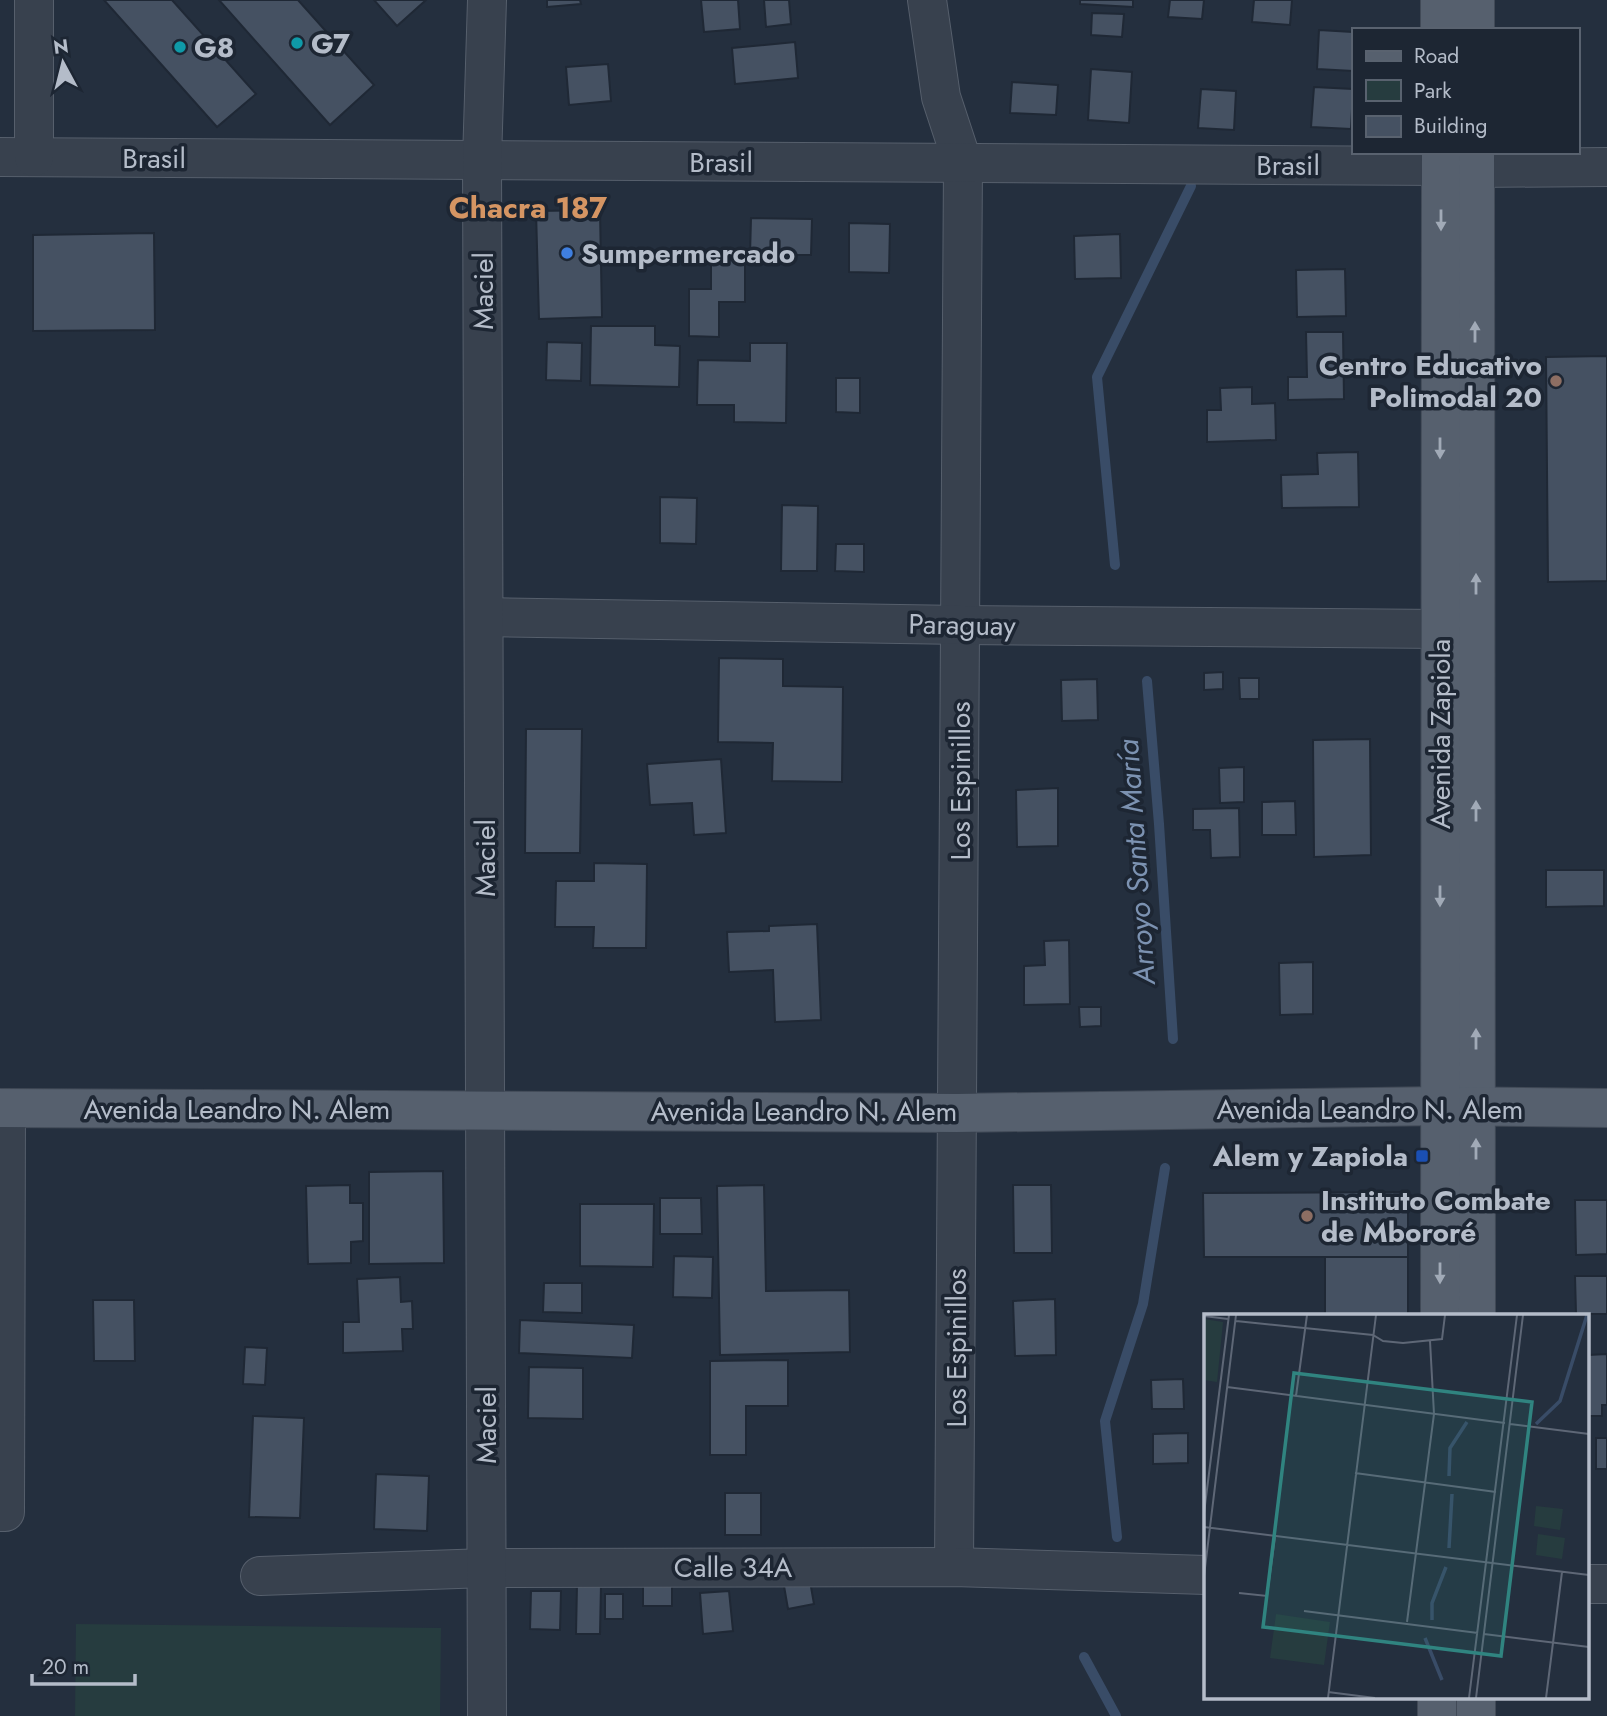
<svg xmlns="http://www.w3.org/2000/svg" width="1607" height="1716" font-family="Jost,sans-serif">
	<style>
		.green { fill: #263c3f }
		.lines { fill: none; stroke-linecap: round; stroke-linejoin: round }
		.stream { stroke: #394c67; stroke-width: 10 }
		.building { fill: #455162; stroke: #1f2835; stroke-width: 2 }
		.minor-casing { stroke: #565f6c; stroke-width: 40 }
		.major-casing { stroke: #414a57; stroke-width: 40 }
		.minor { stroke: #38414e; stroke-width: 38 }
		.major { stroke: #56606e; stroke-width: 38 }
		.oneway { fill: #a1aab7 }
		.culture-dot { fill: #0f9aa8; stroke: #1d2633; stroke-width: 2.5 }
		.shop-dot { fill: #3f7fe0; stroke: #1d2633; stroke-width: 2.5 }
		.education-dot { fill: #8d6e63; stroke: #1d2633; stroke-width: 2.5 }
		.transit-dot { fill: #1a4fb4; stroke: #1d2633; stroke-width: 2.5 }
		.labels { text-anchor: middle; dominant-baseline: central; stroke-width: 7; stroke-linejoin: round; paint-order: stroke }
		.poi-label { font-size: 28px; font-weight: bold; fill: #b4bcc9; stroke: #1d2633; text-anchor: start }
		.street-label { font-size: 28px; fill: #b4bcc9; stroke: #1d2633 }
		.neighbourhood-label { font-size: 30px; font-weight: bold; fill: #d59563; stroke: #1d2633 }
		.water-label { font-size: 30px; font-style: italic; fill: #7c92b1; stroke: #1d2633 }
		.inset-river { fill: none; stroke: #394c67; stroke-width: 3.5 }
		.inset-road { fill: none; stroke: #5e6776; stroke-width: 2 }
		.view { fill: #308480; fill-opacity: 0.15; stroke: #308480; stroke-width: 3.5 }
		.inset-edge { fill: none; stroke: #b4bcc9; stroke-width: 3.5 }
	</style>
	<rect width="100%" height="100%" fill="#242f3e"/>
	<polygon class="green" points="76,1624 441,1628 440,1716 75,1716"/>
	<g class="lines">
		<g class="stream">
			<polyline points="1115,565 1097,377 1191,186"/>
			<polyline points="1147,681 1159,824 1173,1039"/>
			<polyline points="1117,1537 1105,1421 1143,1304 1165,1168"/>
			<polyline points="1084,1657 1116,1716"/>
		</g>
	</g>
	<g class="building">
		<polygon points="104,0 172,0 256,94 217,127"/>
		<polygon points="219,0 298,0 374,85 330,125"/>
		<polygon points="374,0 426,0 397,26"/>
		<polygon points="547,0 580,0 581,4 547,7"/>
		<polygon points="701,0 738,0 740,29 704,32"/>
		<polygon points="764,0 789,0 791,24 766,27"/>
		<polygon points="1080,0 1133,0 1133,7 1080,4"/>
		<polygon points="1170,0 1204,0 1202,19 1168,17"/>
		<polygon points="1254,0 1292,0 1290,25 1252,22"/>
		<polygon points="1092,13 1124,14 1122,37 1091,35"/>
		<polygon points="1319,30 1353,32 1353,71 1317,69"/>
		<polygon points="795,42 798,78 735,84 732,48"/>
		<polygon points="608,64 611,101 569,105 566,67"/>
		<polygon points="1091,69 1132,72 1129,123 1088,120"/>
		<polygon points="1012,82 1058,85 1056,115 1010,113"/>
		<polygon points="1314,87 1353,89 1351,129 1311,127"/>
		<polygon points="1201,89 1236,91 1234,130 1198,128"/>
		<polygon points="600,210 602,317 539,319 536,211"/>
		<polygon points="751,218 812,219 811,255 750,255"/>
		<polygon points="849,223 890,224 889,273 849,272"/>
		<polygon points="154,233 155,330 33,331 33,235"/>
		<polygon points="1120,234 1121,278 1075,279 1074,236"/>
		<polygon points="711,259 745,260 745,302 719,302 719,337 689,336 689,289 711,289"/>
		<polygon points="1345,269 1346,316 1297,317 1296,270"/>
		<polygon points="591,326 655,326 655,345 680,346 679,387 590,385"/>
		<polygon points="1306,332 1343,332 1344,399 1288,400 1288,377 1307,377"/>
		<polygon points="547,342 582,343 581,381 546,380"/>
		<polygon points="750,343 787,343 786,423 734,422 734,405 697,405 698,360 750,361"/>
		<polygon points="1607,356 1607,581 1548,582 1546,357"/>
		<polygon points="836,378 860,378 860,413 836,412"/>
		<polygon points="1252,387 1252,404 1275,403 1276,440 1207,442 1207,410 1221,410 1220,388"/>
		<polygon points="1358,452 1359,507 1282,508 1281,475 1318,474 1317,453"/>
		<polygon points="660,497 697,498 696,544 660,543"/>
		<polygon points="782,505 818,506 817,571 781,571"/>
		<polygon points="836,544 864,544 864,572 835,571"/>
		<polygon points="719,658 783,659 783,686 843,687 842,782 772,781 773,743 718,742"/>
		<polygon points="1223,672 1223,689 1204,690 1204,673"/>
		<polygon points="1239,678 1259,678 1259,699 1240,699"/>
		<polygon points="1097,679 1098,720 1062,721 1061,680"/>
		<polygon points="526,729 582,729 580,853 525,853"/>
		<polygon points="1370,739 1371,855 1314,857 1313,740"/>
		<polygon points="721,759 726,833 694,835 692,803 650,805 647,764"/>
		<polygon points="1244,767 1244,802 1220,803 1219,768"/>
		<polygon points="1058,788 1058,846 1017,847 1016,790"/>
		<polygon points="1295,801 1296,835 1262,835 1262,802"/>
		<polygon points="1239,808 1240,857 1211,858 1210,830 1193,830 1193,809"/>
		<polygon points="594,863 647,864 646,948 593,948 594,927 555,927 556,881 594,881"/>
		<polygon points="1546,870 1604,870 1604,906 1546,907"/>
		<polygon points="817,924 821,1020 775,1022 773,970 729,972 727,932 769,931 769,926"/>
		<polygon points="1069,940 1070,1004 1024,1005 1024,966 1045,965 1044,941"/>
		<polygon points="1313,962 1313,1014 1280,1015 1279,963"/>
		<polygon points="1079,1007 1101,1007 1101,1026 1080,1027"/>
		<polygon points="443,1171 444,1263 369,1264 369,1172"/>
		<polygon points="350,1185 350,1203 363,1203 363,1241 351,1242 351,1263 308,1264 306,1186"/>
		<polygon points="764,1185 766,1291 849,1290 850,1352 720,1355 717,1186"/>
		<polygon points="1013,1185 1051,1185 1052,1253 1014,1253"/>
		<polygon points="1408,1192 1408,1257 1204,1257 1203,1193"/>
		<polygon points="660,1198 701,1198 702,1234 660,1234"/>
		<polygon points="1575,1200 1607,1200 1607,1254 1576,1255"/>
		<polygon points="580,1204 654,1204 653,1267 580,1266"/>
		<polygon points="674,1256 713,1257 712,1298 673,1297"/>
		<rect x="1325" y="1257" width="83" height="58"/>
		<polygon points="1575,1276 1607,1276 1607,1314 1576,1314"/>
		<polygon points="400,1277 401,1302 412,1301 413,1329 402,1329 403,1351 343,1353 343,1322 359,1322 357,1279"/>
		<polygon points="544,1283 582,1283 582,1313 543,1312"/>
		<polygon points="1055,1299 1056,1355 1015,1356 1013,1301"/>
		<polygon points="93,1300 134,1300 135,1361 94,1361"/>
		<polygon points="520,1320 634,1325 632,1358 519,1353"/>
		<polygon points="245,1347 267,1348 265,1385 243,1384"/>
		<polygon points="1607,1354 1607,1405 1602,1405 1602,1416 1588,1416 1588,1355"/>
		<polygon points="788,1360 788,1406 746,1406 746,1455 710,1455 710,1361"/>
		<polygon points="529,1367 583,1368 583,1419 528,1418"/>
		<polygon points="1183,1379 1184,1409 1152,1409 1151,1380"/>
		<polygon points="253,1416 304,1418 300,1518 249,1517"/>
		<polygon points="1188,1433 1188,1463 1153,1464 1153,1434"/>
		<rect x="1596" y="1438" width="11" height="31"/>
		<polygon points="376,1474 429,1476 427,1531 374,1529"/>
		<rect x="725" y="1493" width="36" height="42"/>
		<polygon points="810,1581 814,1604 788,1609 784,1586"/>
		<polygon points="577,1584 601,1585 600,1634 576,1634"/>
		<rect x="643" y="1585" width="29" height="21"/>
		<polygon points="531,1591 561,1591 560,1630 530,1629"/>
		<polygon points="729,1591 733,1631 703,1634 700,1593"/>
		<rect x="605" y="1594" width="18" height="25"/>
	</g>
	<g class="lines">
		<defs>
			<g id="minor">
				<polyline points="927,0 941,97 963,164 954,1567"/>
				<polyline points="0,157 1441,166"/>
				<polyline points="34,157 34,0"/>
				<polyline points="1475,168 1607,167"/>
				<polyline points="484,617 961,625 1440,629"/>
				<polyline points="0,1512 5,1512 6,1108"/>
				<polyline points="260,1576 486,1568 954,1567 1206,1575"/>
				<polyline points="1588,1584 1607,1584"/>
				<polyline points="487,1716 482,160 487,0"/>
			</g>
			<g id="major">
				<polyline points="1440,0 1440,30"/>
				<polyline points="1475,0 1475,30"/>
				<polyline points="1475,152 1476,1315"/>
				<polyline points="0,1108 957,1113 1440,1106 1607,1108"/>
				<polyline points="1440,1315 1441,152"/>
				<polyline points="1437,1716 1437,1697"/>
				<polyline points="1476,1716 1476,1697"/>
			</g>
		</defs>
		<use href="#minor" class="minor-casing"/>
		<use href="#major" class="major-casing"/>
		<use href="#minor" class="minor"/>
		<use href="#major" class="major"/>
	</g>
	<defs><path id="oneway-solid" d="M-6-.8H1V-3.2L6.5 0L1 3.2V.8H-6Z" transform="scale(1.75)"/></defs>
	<g class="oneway">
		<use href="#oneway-solid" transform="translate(1441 220) rotate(90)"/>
		<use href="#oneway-solid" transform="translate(1475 332) rotate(-90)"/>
		<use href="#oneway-solid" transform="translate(1440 448) rotate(90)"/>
		<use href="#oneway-solid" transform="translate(1476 584) rotate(-90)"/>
		<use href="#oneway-solid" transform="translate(1476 811) rotate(-90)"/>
		<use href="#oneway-solid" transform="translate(1440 896) rotate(90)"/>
		<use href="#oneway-solid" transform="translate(1476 1039) rotate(-90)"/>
		<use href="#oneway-solid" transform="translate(1476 1149) rotate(-90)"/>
		<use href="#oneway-solid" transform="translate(1440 1273) rotate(90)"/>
	</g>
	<g class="culture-dot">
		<circle cx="297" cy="43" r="7"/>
		<circle cx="180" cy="47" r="7"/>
	</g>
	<circle class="shop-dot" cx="567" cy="253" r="7"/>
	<g class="education-dot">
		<circle cx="1556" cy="381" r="7"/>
		<circle cx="1307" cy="1216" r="7"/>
	</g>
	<rect class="transit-dot" x="1415" y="1149" width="14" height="14" rx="3.5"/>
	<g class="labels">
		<g class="poi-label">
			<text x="311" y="43">G7</text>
			<text x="194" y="47">G8</text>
			<text x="581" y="253">Sumpermercado</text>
			<text x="1542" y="365" text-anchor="end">Centro Educativo<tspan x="1542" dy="32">Polimodal 20</tspan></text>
			<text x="1408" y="1156" text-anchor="end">Alem y Zapiola</text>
			<text x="1321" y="1200">Instituto Combate<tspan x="1321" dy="32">de Mbororé</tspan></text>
		</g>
		<g class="street-label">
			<text x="154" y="158">Brasil</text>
			<text x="721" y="162">Brasil</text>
			<text x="1288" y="165">Brasil</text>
			<text transform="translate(483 291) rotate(-90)">Maciel</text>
			<text transform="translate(962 625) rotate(1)">Paraguay</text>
			<text transform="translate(1440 734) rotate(-90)">Avenida Zapiola</text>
			<text transform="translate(960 781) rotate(-90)">Los Espinillos</text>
			<text transform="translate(485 858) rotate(-90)">Maciel</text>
			<text x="237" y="1109">Avenida Leandro N. Alem</text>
			<text x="1370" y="1109">Avenida Leandro N. Alem</text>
			<text x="804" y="1111">Avenida Leandro N. Alem</text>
			<text transform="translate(956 1348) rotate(-90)">Los Espinillos</text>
			<text transform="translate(486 1425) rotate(-90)">Maciel</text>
			<text x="733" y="1567">Calle 34A</text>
		</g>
		<g class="neighbourhood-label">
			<text x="528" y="207">Chacra 187</text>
		</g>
		<g class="water-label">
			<text transform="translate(1136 862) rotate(-94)">Arroyo Santa María</text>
		</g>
	</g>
	<g transform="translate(1204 1314)">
		<rect width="385" height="385" fill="#242f3e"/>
		<path d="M0,5L19,8L13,68L0,66ZM332,192L359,195L356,216L330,212ZM334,220L361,224L358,245L332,241ZM72,300L126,308L120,351L66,344Z" fill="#263c3f"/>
		<path class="inset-river" d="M332,110L356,87L383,1M245,162L246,134L263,108M245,234L248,180M228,306V289L242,253M221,324L238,366"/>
		<path class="inset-road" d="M0,2L24,5M32,7L169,21L179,27L199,29L238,25L241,1M23,73L301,109M92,82L103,1M306,110L385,120M151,159L292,178M0,199L25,1M0,213L385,261M0,262L32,1M35,279L63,282L71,223M100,297L274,319M203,308L230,100L226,27M280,320L385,333M124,378L171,384M124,384L172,1M265,384L313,1M272,384L319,1M342,384L358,258"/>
		<path class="view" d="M90,59L328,88L297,342L59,313Z"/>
		<rect width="385" height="385" class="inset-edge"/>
	</g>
	<rect x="1352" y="28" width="228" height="126" fill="#1d2633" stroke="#59626f" stroke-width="2"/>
	<rect x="1366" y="51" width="35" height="10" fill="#56606e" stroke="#59626f" stroke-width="2"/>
	<text x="1414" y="63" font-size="21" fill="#b4bcc9">Road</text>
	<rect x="1366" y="80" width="35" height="21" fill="#263c3f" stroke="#59626f" stroke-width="2"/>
	<text x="1414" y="98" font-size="21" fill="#b4bcc9">Park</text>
	<rect x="1366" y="116" width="35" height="21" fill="#455162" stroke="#59626f" stroke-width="2"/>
	<text x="1414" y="133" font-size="21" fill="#b4bcc9">Building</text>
	<g transform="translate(63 63) rotate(353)" stroke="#1d2633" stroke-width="5" paint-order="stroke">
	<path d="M0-5L12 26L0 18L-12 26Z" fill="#b4bcc9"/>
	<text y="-10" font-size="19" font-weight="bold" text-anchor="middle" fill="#b4bcc9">N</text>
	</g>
	<path d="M32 1674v10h103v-10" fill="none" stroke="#b4bcc9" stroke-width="3.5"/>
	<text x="42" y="1674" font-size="21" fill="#b4bcc9" stroke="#1d2633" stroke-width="5" paint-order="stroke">20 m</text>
</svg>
